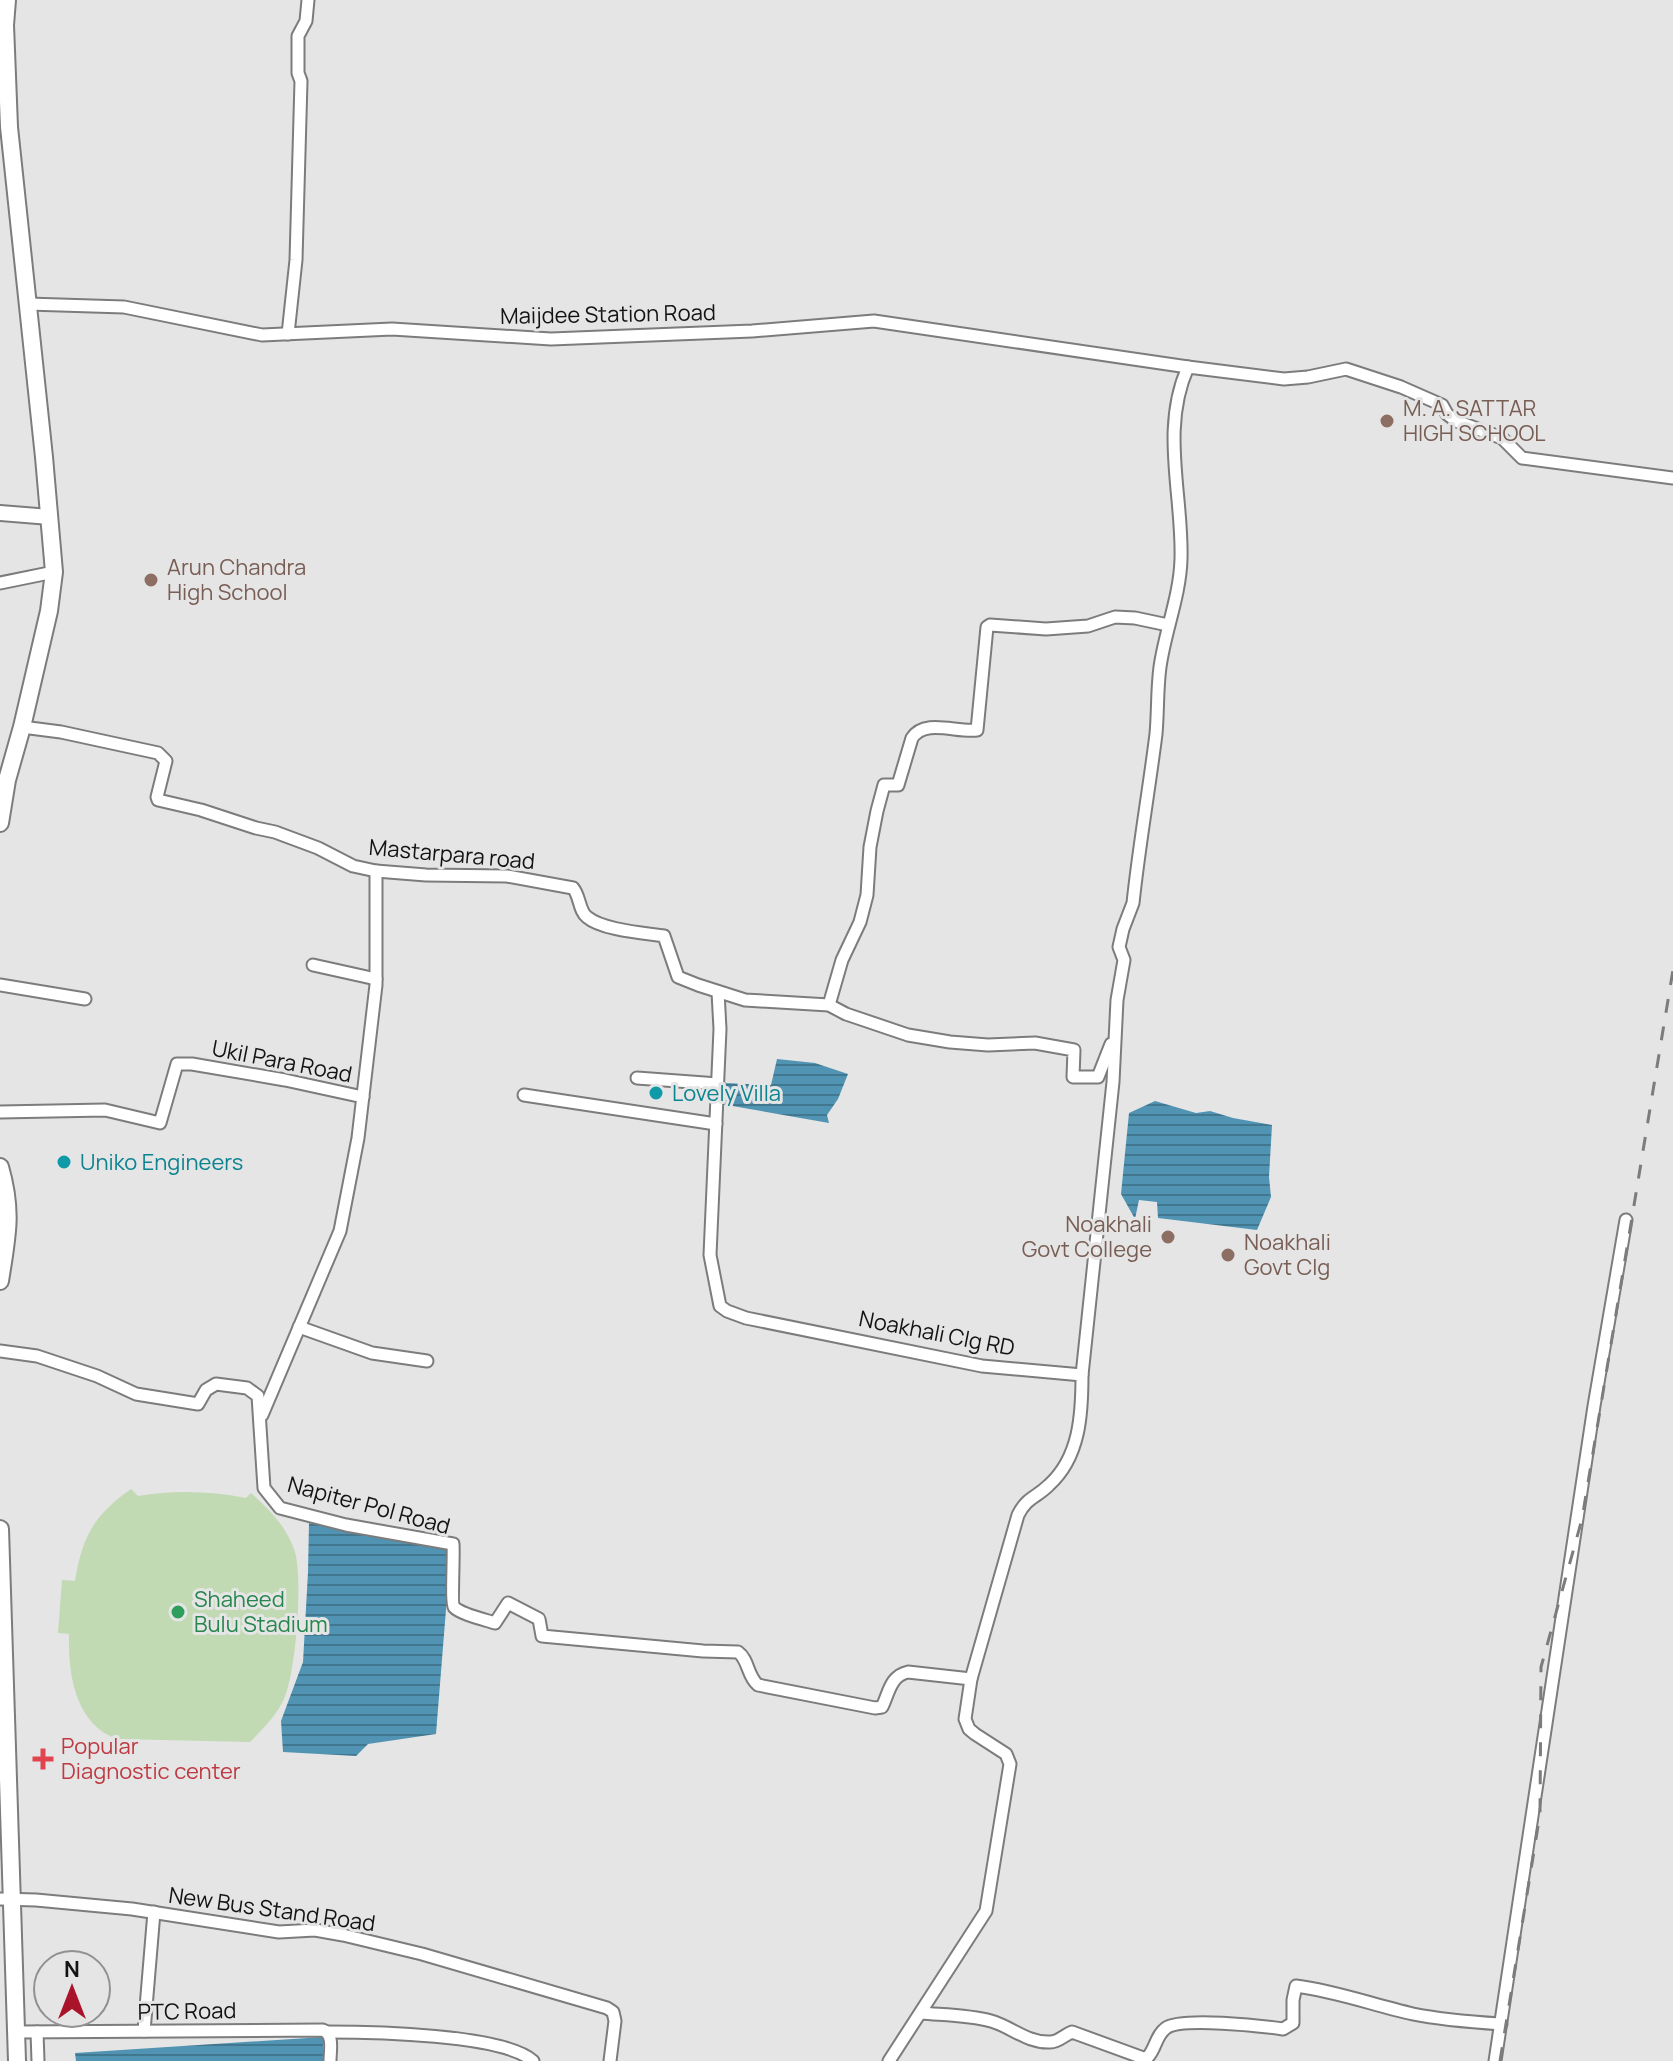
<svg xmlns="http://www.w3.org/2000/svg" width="1673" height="2061" font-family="Manrope,sans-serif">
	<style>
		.pitch { fill: #c1dab3 }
		.water { fill: url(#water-rules) }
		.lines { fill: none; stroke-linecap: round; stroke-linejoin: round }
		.minor-casing { stroke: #7c7c7e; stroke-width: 15 }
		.major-casing { stroke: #7c7c7e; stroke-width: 18 }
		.highway-casing { stroke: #7c7c7e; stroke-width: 20 }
		.minor { stroke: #fff; stroke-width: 11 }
		.major { stroke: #fff; stroke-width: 14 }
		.highway { stroke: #fff; stroke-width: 16 }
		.rail { stroke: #7c7c7d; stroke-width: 3; stroke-dasharray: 14 14; stroke-linecap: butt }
		.education-dot { fill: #8d6e63; stroke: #e5e5e6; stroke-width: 3 }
		.culture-dot { fill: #0f9aa8; stroke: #e5e5e6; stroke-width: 3 }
		.leisure-dot { fill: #2e9e5b; stroke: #e5e5e6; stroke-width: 3 }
		.health-dot { fill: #e0444e; stroke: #e5e5e6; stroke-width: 3 }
		.labels { text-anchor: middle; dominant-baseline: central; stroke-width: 6; stroke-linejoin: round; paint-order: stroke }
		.street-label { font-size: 22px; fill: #131313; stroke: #e5e5e6 }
		.education-label { font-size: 22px; fill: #785e54; stroke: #e5e5e6; text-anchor: start }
		.culture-label { font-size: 22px; fill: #0d838f; stroke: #e5e5e6; text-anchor: start }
		.leisure-label { font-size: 22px; fill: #27864d; stroke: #e5e5e6; text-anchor: start }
		.health-label { font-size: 22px; fill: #be3a42; stroke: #e5e5e6; text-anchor: start }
	</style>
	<defs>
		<pattern id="water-rules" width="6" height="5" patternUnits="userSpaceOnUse" patternTransform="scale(2)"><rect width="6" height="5" fill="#5193b2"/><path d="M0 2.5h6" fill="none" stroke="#427790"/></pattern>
	</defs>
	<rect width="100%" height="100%" fill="#e5e5e6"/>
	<path class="pitch" d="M131,1489L138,1496C175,1490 209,1491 246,1498L251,1493C270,1510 287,1527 295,1552C303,1581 296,1672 284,1699C276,1716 263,1729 250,1742L117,1739C75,1724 68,1674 69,1634L58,1633L62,1580L75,1581C82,1537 94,1515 131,1489Z"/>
	<g class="water">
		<polygon points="777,1059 815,1063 848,1074 838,1099 827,1115 829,1123 721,1104 725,1083 771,1085"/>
		<polygon points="1155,1101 1196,1113 1210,1111 1233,1118 1272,1125 1269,1177 1271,1197 1257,1230 1158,1218 1157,1202 1139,1200 1135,1219 1121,1194 1129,1113"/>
		<polygon points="309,1523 451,1547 436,1734 368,1744 356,1756 283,1752 281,1721 303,1662 308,1572"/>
		<polygon points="323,2037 323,2061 76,2061 75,2053"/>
	</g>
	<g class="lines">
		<defs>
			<g id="minor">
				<polyline points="28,304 124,307 262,335 392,329 551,339 752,331 874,321 1188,367"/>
				<polyline points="288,334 296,260 301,81 298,73 298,36 306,21 308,0"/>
				<polyline points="0,583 54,572"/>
				<path d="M22,727L61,732L158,753L166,761L157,797L158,800L201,810L256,828L275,832L318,848L353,866L376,871L426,875L507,876L573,888C580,896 579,911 587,917C602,930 644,933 664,936L678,977L698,985L745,1000L829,1005L846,1014L908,1035L950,1042L988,1045L1035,1043L1074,1050L1073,1077H1098L1111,1044"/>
				<polyline points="313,965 376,979"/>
				<polyline points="0,985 85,999"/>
				<path d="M718,992L720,1029L710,1255L720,1306L727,1311L746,1318L982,1366L1082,1375C1082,1414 1080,1457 1049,1485C1036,1498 1027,1497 1018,1515L971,1679L965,1719L969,1729L975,1734L1006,1754L1010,1764L986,1911L889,2061"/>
				<path d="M829,1005L842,960L860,922L867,895L870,847L877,811L884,785H898L912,738C925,718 957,733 977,730L987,627L990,625L1046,629L1088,626L1115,617L1135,618L1168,625"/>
				<polyline points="637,1078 718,1084"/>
				<polyline points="524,1095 716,1124"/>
				<polyline points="0,1112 105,1110 160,1123 177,1064 192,1064 285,1080 363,1097"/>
				<polyline points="299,1327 372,1353 427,1361"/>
				<path d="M0,1351L37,1356L97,1376L136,1394L198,1404L206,1390L216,1384L247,1388L258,1396L264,1488L280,1508L346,1525L453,1544C454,1554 451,1603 454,1607C460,1614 486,1620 495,1623L508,1603L539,1619L542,1636L703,1651L738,1652C749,1660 747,1676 758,1685L875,1708L882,1707C889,1693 890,1676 908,1672L971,1679"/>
				<path d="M1082,1375L1113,1082L1117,1000L1124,960L1119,947L1123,929L1133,903C1139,846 1149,790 1156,734C1158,712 1157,689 1160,667C1165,631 1180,596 1181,559C1183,495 1160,429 1188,367L1284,379L1308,377L1346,369L1401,387L1442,405L1447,414L1456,421L1502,438L1522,458L1673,478"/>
				<polyline points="262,1415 340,1231 358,1138 376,985 376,871"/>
				<polyline points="0,1899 36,1900 132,1909 279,1932 315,1930 343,1935 422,1954 607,2008 613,2012 615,2021 610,2061"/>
				<path d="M921,2013C944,2015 969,2015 991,2021C1012,2027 1027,2043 1050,2042C1059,2042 1064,2035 1072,2032L1146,2059C1156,2050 1155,2036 1166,2028C1181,2017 1262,2026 1283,2029L1293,2023V2000L1296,1986C1336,1991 1373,2005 1413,2014C1442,2020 1471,2022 1501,2024"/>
				<polyline points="144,2031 154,1912"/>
				<path d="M16,2032L323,2030C334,2035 330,2050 330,2061"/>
				<polyline points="37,2032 38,2061"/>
				<path d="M327,2032C370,2032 503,2034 533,2061"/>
				<polyline points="1495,2061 1594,1406 1626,1220"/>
			</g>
			<polyline id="major" points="0,513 50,517"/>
			<g id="highway">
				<polyline points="0,823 7,780 22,727 49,611 54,572 44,457 9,127 5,25 7,0"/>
				<path d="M0,1167C13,1212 7,1236 0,1281"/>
				<polyline points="0,1529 17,2061"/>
			</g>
		</defs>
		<use href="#minor" class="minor-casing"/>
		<use href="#major" class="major-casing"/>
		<use href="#highway" class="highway-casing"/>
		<use href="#minor" class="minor"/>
		<use href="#major" class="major"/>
		<use href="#highway" class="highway"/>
		<polyline class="rail" points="1500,2061 1540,1814 1541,1667 1582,1519 1673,970"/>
	</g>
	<g class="education-dot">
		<circle cx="1387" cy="421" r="8"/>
		<circle cx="151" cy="580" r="8"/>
		<circle cx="1168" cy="1237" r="8"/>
		<circle cx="1228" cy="1255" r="8"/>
	</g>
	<g class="culture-dot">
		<circle cx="656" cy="1093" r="8"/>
		<circle cx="64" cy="1162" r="8"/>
	</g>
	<circle class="leisure-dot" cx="178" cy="1612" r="8"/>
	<path class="health-dot" d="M39 1747h8v8h8v8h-8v8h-8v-8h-8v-8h8z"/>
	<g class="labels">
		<g class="street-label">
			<text transform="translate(608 314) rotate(-1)">Maijdee Station Road</text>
			<text transform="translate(452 854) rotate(5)">Mastarpara road</text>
			<text transform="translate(282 1061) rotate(11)">Ukil Para Road</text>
			<text transform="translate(937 1333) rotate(11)">Noakhali Clg RD</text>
			<text transform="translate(369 1505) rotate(15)">Napiter Pol Road</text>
			<text transform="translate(272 1909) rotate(8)">New Bus Stand Road</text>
			<text transform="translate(187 2011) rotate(-1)">PTC Road</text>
		</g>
		<g class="education-label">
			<text x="1403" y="408">M. A. SATTAR<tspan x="1403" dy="25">HIGH SCHOOL</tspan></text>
			<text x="167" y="567">Arun Chandra<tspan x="167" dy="25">High School</tspan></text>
			<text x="1152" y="1224" text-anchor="end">Noakhali<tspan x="1152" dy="25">Govt College</tspan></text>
			<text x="1244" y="1242">Noakhali<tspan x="1244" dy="25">Govt Clg</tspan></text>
		</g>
		<g class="culture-label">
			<text x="672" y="1093">Lovely Villa</text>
			<text x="80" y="1162">Uniko Engineers</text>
		</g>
		<g class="leisure-label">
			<text x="194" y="1599">Shaheed<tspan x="194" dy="25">Bulu Stadium</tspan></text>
		</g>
		<g class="health-label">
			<text x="61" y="1746">Popular<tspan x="61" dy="25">Diagnostic center</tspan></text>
		</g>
	</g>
	<g transform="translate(72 1989)"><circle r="38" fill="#e5e5e6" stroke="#919192" stroke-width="2"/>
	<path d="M0-6L14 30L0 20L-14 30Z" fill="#aa142b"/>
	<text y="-12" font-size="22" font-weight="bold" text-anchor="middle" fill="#131313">N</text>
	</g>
</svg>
